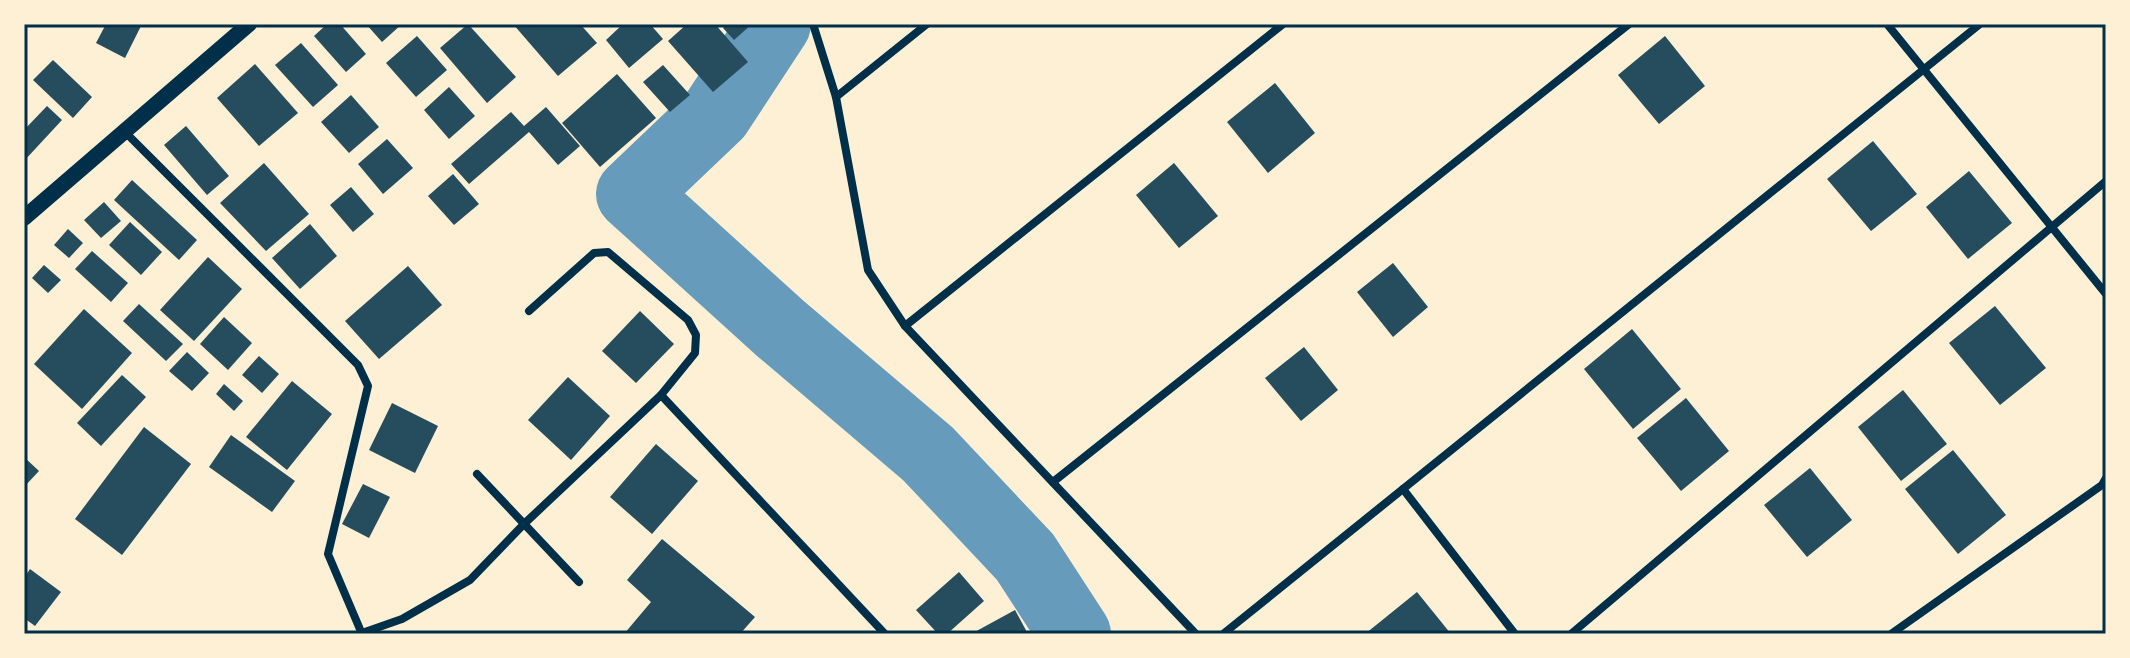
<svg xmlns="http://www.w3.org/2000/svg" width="2130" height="658" font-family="Jost,sans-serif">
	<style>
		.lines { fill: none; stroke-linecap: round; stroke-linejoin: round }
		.river { stroke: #669bbc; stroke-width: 72 }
		.building { fill: #264d5e }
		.minor { stroke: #003049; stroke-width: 8 }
		.secondary { stroke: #003049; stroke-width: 16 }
		.neatline { fill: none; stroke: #003049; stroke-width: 3 }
	</style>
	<rect width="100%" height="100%" fill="#fdf0d5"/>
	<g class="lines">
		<polyline class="river" points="775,24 716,114 632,194 781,329 928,454 1025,557 1075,634"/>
	</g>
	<g class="building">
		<polygon points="106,24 142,24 125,58 96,43"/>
		<polygon points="327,24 340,24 366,54 346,72 314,36"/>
		<polygon points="366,24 402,24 382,42"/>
		<polygon points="468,24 516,77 487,103 440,48"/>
		<polygon points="513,24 580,24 597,43 558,76"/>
		<polygon points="623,24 650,24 663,39 629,68 606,40"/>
		<polygon points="687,24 715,24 748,62 713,92 668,41"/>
		<polygon points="727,24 752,24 734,40 723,28"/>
		<polygon points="417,36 447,70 416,97 386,63"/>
		<polygon points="1665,36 1705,86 1659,124 1618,75"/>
		<polygon points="301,43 338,85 313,107 275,65"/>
		<polygon points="53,60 92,97 73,118 33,80"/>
		<polygon points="255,64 298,113 259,146 217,98"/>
		<polygon points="663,65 690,95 670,112 643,82"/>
		<polygon points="617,74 656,118 600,167 562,123"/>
		<polygon points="1275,83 1315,133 1268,173 1227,122"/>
		<polygon points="449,87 475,116 449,139 424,110"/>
		<polygon points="351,95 379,127 349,153 321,122"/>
		<polygon points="47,106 62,120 24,161 24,130"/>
		<polygon points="546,107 580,146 558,165 529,132 469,184 451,164 511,112 524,126"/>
		<polygon points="186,126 229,176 207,195 164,145"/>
		<polygon points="387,139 413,168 383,194 358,164"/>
		<polygon points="1873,141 1917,194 1871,231 1827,179"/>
		<polygon points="264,163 309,214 266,251 220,203"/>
		<polygon points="1174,163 1218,216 1179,248 1136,195"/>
		<polygon points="1969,171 2012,223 1968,259 1926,207"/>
		<polygon points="453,174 479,204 454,225 428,196"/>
		<polygon points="132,180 197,240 179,260 114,200"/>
		<polygon points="351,187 374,214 353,232 330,205"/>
		<polygon points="104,202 121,221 101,238 84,220"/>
		<polygon points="130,222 162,252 141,275 109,245"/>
		<polygon points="310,224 337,256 300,289 272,258"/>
		<polygon points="68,229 83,243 69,258 54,245"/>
		<polygon points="92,251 128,283 111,302 75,269"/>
		<polygon points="208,257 242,289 194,341 160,310"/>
		<polygon points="1393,263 1428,307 1393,337 1357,292"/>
		<polygon points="44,265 61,280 48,293 32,278"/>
		<polygon points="408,266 442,305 379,359 345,321"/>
		<polygon points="139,304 183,344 166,361 123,321"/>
		<polygon points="1995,306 2046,368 2000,405 1949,343"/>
		<polygon points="84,309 132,353 82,409 34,364"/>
		<polygon points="640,311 674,344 636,383 602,351"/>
		<polygon points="224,317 252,343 228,370 200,344"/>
		<polygon points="1632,329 1681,389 1633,429 1584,369"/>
		<polygon points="1304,347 1338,390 1301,421 1265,378"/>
		<polygon points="187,352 209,373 192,391 169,371"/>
		<polygon points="259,356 279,374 262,393 242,375"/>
		<polygon points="122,375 146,397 101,446 77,423"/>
		<polygon points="568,377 610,416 571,460 528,420"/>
		<polygon points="292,381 332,414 287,470 246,437"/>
		<polygon points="224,384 243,401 234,411 216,394"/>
		<polygon points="1903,390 1947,444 1901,481 1858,427"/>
		<polygon points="1686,398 1729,451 1681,491 1637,438"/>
		<polygon points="392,403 438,426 415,473 369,450"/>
		<polygon points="144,427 191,464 122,555 75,519"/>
		<polygon points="231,435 295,481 272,512 209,467"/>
		<polygon points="656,444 698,481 652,534 610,497"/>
		<polygon points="1953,450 2006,515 1958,554 1905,489"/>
		<polygon points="24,457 39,471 24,487"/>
		<polygon points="1810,468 1852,520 1807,557 1764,505"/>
		<polygon points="363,484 390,497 369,538 342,524"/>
		<polygon points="662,539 755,617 740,634 624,634 651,602 627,580"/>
		<polygon points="30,569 61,592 35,626 24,618 24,578"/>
		<polygon points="959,572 984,601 947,634 938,634 916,610"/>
		<polygon points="1417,592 1451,634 1365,634"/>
		<polygon points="1015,610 1028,634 971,634"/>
	</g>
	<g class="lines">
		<g class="minor">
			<polyline points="813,24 836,97 868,270 905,326 1196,634"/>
			<polyline points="1887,24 2106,294"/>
			<polyline points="836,97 927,24"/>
			<polyline points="124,131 358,365 368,386 328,554 362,634"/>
			<polyline points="905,326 1283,24"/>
			<polyline points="661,395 885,634"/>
			<polyline points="477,474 579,582"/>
			<polyline points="1053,482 1629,24"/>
			<polyline points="1403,489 1515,634"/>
			<polyline points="362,633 402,619 470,580 524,524 661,395 695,353 696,335 688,320 608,252 594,253 529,311"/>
			<polyline points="1223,634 1980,24"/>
			<polyline points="1571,634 2106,181"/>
			<polyline points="1891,634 2102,485 2106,478"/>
		</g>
		<polyline class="secondary" points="24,218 249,24"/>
	</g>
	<rect width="2130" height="658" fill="none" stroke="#fdf0d5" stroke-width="52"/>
	<rect x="26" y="26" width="2078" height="606" class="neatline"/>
</svg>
